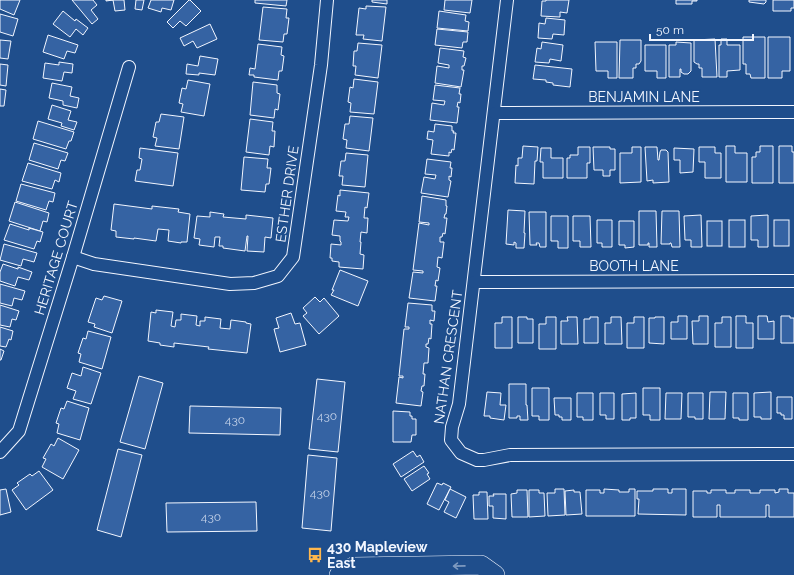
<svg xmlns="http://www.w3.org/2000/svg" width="794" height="575" font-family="Raleway,sans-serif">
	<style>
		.building { fill: #3563a3; stroke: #f2f6ff }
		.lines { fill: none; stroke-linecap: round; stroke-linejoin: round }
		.minor-casing { stroke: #f2f6ff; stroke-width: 14 }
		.primary-casing { stroke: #f2f6ff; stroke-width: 20 }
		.minor { stroke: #1f4e8c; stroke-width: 12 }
		.primary { stroke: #1f4e8c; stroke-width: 19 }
		.oneway { stroke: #7e9ac0 }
		.labels { text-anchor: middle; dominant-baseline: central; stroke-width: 3; stroke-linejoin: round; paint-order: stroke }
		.number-label { font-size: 12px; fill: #c3d1e8 }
		.street-label { font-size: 14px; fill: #f2f6ff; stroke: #1f4e8c }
		.poi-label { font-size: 14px; font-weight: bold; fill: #f2f6ff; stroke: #1f4e8c; text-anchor: start }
	</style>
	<rect width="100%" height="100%" fill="#1f4e8c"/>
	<g class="building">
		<polygon points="0,0 20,0 14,15 0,9"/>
		<polygon points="72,0 93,0 97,5 91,10 98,19 92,24"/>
		<polygon points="106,0 124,0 125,10 115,11 113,0 106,1"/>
		<polygon points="136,0 144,0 142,10 135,9"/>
		<polygon points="151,0 174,0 171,10 162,8 161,12 148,8"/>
		<polygon points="189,0 190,0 201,11 186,26 180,21 173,28 167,22"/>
		<polygon points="255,0 287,0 286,6 255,3"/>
		<polygon points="372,0 387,0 387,4 372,2"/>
		<polygon points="445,0 472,0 470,13 444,10"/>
		<polygon points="546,0 569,0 567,13 560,12 560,17 541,16 542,1 546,1"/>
		<polygon points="676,0 697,0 697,1 692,1 692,4 676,4"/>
		<polygon points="749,0 766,0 766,2 764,4 749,2"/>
		<polygon points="773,0 794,0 794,8 791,8 791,11 773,11"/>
		<polygon points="366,6 386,7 382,41 363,39 364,35 356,35 359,8 366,9"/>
		<polygon points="263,7 287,9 286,18 289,18 287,34 284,34 283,42 259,40"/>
		<polygon points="63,11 75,21 76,19 88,28 83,35 76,29 70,37 53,24"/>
		<polygon points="439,11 466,15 465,21 469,22 468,31 437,28"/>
		<polygon points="0,14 18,19 13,36 0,32"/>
		<polygon points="546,18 565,20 564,35 553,34 552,39 538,38 539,23 545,24"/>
		<polygon points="210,24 217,39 197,48 193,41 184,46 180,38"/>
		<polygon points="437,29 468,32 467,42 463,42 462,48 435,45"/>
		<polygon points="48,35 78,45 75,53 67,51 64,59 43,52"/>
		<polygon points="743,37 765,37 765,78 751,78 750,74 746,74 746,64 743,64"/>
		<polygon points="768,37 790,37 790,71 782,71 782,78 768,78"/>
		<polygon points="715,39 717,77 702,77 702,68 699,68 699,64 697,64 694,62 694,40"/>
		<polygon points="721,39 727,39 727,45 740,45 740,70 727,71 727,77 719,77 719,45 721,45"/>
		<polygon points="0,40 11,41 8,59 0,58"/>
		<polygon points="620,40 641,40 641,61 639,64 636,64 636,68 633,68 633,78 619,78"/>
		<polygon points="542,42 563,45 561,61 550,59 549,63 535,62 537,48 541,49"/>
		<polygon points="595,42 617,42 617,78 608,78 608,71 596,71"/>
		<polygon points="676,42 691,43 691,71 688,74 684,74 681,72 681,69 680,69 680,77 669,77 669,45 676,45"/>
		<polygon points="358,43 382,45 378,78 355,75 356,66 353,66 354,51 357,51"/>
		<polygon points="258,44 282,47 281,55 284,56 282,71 279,71 278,80 254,77 254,75 249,75 250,68 255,69"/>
		<polygon points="645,45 666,45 666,78 657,78 657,71 645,71"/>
		<polygon points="440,48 464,51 463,57 466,58 464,66 462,66 462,70 464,70 461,87 435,83 437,66 449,68 449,65 438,63"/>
		<polygon points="200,56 218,59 215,75 199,73 199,75 186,74 187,64 198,66"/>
		<polygon points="59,62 73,64 72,73 64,72 62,81 43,78 45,63 59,65"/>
		<polygon points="0,64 8,65 6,86 0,85"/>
		<polygon points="535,65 572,69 570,87 553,85 553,83 546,82 546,80 533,79"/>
		<polygon points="354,79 378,82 374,114 350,112 351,103 348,102 350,87 353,88"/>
		<polygon points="188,80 210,84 204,116 181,112 183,104 179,103 182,88 186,89"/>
		<polygon points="253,82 277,85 277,93 280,94 278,110 275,109 274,118 250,115"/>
		<polygon points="52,83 72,87 70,96 79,98 77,108 63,105 63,101 49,98"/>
		<polygon points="435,85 460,88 459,94 461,94 460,103 458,102 457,107 459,107 457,123 430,120 432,103 444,105 445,101 433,100"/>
		<polygon points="0,89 6,90 4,106 0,106"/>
		<polygon points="52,105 71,111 68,120 77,122 74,130 61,126 62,123 48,119"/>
		<polygon points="161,114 184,117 179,149 155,146 157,138 153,137 156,122 159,122"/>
		<polygon points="350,116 373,118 369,151 346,148 347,140 343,139 345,124 349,124"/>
		<polygon points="250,119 273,122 272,131 275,131 274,147 270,146 269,155 246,152"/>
		<polygon points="38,121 74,132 71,141 69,141 66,149 33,139"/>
		<polygon points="435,124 452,126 452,131 454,131 453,133 456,133 454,150 452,149 451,153 449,152 449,156 431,154 433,140 427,139 428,131 434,132"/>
		<polygon points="34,143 68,153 65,161 61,160 58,169 29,160"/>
		<polygon points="523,146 538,147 537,161 535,161 534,184 515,183 516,165 518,166 518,158 522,158"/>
		<polygon points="726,146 735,146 735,153 747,153 747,182 726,182"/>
		<polygon points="760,146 773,146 773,183 752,183 752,157 756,157 756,152 760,152"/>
		<polygon points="779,146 792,146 792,152 794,152 794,183 779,183"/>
		<polygon points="578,147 590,147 590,163 587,163 587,178 567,178 567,158 570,158 570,155 578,155"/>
		<polygon points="593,147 610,147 610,149 615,149 615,170 610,170 610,176 603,176 603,170 594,170"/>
		<polygon points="632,147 641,147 641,182 620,183 620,153 632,153"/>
		<polygon points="645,147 657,147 658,160 659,160 660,152 661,150 666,150 668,152 669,182 653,183 653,180 647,181"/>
		<polygon points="699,147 715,147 715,153 721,153 721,178 705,178 705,162 699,162"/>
		<polygon points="140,148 178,153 173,186 135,181 137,170 140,170 142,159 139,158"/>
		<polygon points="541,148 551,148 551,158 563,158 563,178 543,178 543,162 540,162"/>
		<polygon points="674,148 694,149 693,172 680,173 680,160 674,160"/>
		<polygon points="346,153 368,155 365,187 342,185 343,176 339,176 341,161 345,161"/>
		<polygon points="244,157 268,159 267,168 271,168 269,184 266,184 265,192 241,190"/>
		<polygon points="427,159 451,162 450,168 452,168 451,177 449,176 449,180 451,181 448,197 421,193 424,177 435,179 436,175 425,174"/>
		<polygon points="28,163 61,173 59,182 55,180 52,189 22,181"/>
		<polygon points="21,184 55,193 53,202 49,201 46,210 16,201"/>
		<polygon points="340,190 369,193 367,208 365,207 364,218 368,218 367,233 361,232 360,242 361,242 360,254 364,255 363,269 339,267 339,262 332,261 332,258 330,258 331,244 341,245 341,242 340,241 340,236 332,235 334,220 348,221 349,217 345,217 346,212 336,211 338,195 340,196"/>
		<polygon points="422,196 446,200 446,206 447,206 446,214 445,214 444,218 447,218 445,234 443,233 442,237 440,237 440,242 444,242 442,258 438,257 437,267 440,268 438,281 436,280 435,286 437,286 435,301 409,298 413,272 423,273 423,271 413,270 419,223 429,225 429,223 419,222"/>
		<polygon points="15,202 49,213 47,222 43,221 40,231 9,221"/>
		<polygon points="114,204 152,209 152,206 179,209 178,212 190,214 187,242 181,242 181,243 168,241 169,230 158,229 156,241 134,238 134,239 116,237 116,231 111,230"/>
		<polygon points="508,210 525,211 524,233 525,233 524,248 516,248 516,243 514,242 514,245 506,244"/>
		<polygon points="639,211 656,211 657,247 649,247 649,243 648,243 648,245 639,245"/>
		<polygon points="662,211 679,211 680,247 672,247 671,243 670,243 670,244 661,244"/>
		<polygon points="210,212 224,214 223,217 246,219 246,215 273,218 271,238 265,237 264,252 247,251 248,236 247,236 245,251 223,248 223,246 219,246 220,237 215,237 214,247 199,245 200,239 194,238 197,216 210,217"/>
		<polygon points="529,212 546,212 546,247 540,247 539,243 536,243 537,245 530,245"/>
		<polygon points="701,215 702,247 691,247 691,240 685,240 684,216"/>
		<polygon points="768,215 768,247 758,247 758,240 751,240 751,216"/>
		<polygon points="551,216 568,216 568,248 558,248 558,241 551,241"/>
		<polygon points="573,216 590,216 591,247 580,247 580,241 573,241"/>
		<polygon points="597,220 612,220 612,247 602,247 602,243 597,243"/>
		<rect x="729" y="220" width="16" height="27"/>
		<rect x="774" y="220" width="15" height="26"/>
		<polygon points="619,221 634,221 634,247 625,248 625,245 619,245"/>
		<rect x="707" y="221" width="15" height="25"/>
		<polygon points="10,224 29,230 29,228 43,232 40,242 37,241 34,249 4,240"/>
		<polygon points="4,244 37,253 34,262 23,259 21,266 0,260"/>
		<polygon points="3,264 18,269 18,267 32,272 29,280 18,277 15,286 0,281 0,272"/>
		<polygon points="340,270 368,281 358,306 331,295 334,290 332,290"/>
		<polygon points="0,284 25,291 22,300 14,298 12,306 0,303"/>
		<polygon points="104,296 122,301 112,333 94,327 95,324 88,322 96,298 102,300"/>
		<polygon points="315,297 320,302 324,298 339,316 319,334 303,316 307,313 303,308"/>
		<polygon points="408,303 432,305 432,311 435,311 434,321 430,320 430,324 432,324 431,339 429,338 428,344 426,344 426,347 429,348 428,363 424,363 423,374 425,374 424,386 422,386 421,391 423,392 421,406 396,403 399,377 403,378 403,376 399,376 404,329 409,329 409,327 405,327"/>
		<polygon points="0,305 19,311 16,320 12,319 10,327 0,325"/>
		<polygon points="156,310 173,312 171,326 175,327 176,320 181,320 181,314 197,316 196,325 200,326 200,321 205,321 205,317 221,319 220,328 230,329 231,320 246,322 246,323 251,324 247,353 208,349 209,347 174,343 174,347 160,345 160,343 148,341 151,312 156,313"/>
		<polygon points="291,313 295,324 300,323 306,345 280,352 274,329 279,328 276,318"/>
		<polygon points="678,316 687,316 687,339 671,339 671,322 678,322"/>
		<polygon points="699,316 708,316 708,344 693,344 692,321 699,321"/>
		<polygon points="736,316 746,316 746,323 753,323 753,348 736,348"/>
		<polygon points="758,316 767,316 768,322 774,321 774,339 758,339"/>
		<polygon points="781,316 790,316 790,318 794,318 794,343 781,343"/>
		<polygon points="502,317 512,317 512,348 495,348 495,323 502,323"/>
		<polygon points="518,317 527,317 527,319 533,319 533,343 518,343"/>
		<polygon points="546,317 556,317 556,349 539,349 539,324 546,324"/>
		<polygon points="567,317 577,317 578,344 561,344 561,321 568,321"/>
		<polygon points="590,317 598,317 598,343 584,343 584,319 590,319"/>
		<polygon points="611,317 621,317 622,344 605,344 605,323 611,323"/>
		<polygon points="634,317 644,317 644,348 627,348 627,323 634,323"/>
		<polygon points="655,317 664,317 664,344 649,343 649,318 655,318"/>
		<polygon points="722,317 731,317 731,347 715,347 715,323 722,323"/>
		<polygon points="0,327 13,331 11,340 9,339 6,347 0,346"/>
		<polygon points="88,331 111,337 102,369 79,362 81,354 78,353 83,338 86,339"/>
		<polygon points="0,349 4,351 1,360 0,360"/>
		<polygon points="83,367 101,373 91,404 73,399 76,391 67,388 72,373 81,376"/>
		<polygon points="139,376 163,383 145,449 120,442"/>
		<polygon points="317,379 345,382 338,452 309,449"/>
		<polygon points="509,384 526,384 526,405 527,405 528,420 520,420 520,416 517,416 517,418 509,418"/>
		<polygon points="532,388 549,388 549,420 539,420 539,416 532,416"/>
		<polygon points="643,388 660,388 660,420 650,420 650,415 643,415"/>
		<polygon points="487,392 501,393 500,405 506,405 504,420 490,418 490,416 484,416"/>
		<polygon points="710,392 726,392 725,419 709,419"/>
		<polygon points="771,392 771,419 761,419 761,417 754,417 754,393"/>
		<polygon points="577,393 593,393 593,420 583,420 583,417 577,417"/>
		<polygon points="600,393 614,393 614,419 606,419 606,415 600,415"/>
		<polygon points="636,393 636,418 630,418 630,420 622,420 622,394"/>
		<polygon points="666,393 682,393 681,419 665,419"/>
		<polygon points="688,393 703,393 703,419 695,419 695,417 688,417"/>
		<polygon points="733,393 748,393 748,420 739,420 739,418 733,418"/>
		<polygon points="777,397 792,397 792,419 784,419 784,415 781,415 781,413 777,413"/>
		<polygon points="554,398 571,398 571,420 562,420 562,417 559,417 559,415 555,415"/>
		<polygon points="67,401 89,408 80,440 57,433 59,424 56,423 61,408 64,409"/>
		<polygon points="190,406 281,408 280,435 189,433"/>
		<polygon points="393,411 410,412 410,416 412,416 412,419 416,419 416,435 412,435 411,442 393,442"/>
		<polygon points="58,438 79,450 63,479 42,467 46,459 43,458 51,444 54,446"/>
		<polygon points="118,449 142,455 121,537 97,530"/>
		<polygon points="413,451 417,457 420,455 424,462 401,477 393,464"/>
		<polygon points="308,455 337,458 331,531 302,528"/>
		<polygon points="424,466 429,473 427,474 430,479 412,491 404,479"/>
		<polygon points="39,471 53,490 26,510 12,490 19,485 17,483 30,474 32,476"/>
		<polygon points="437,483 442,485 443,483 451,487 439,510 427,504"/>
		<polygon points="6,489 11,512 0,515 0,490"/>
		<polygon points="450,489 466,497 456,518 444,512 449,502 445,500"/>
		<polygon points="555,489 564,489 565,515 548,516 547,493 555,493"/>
		<polygon points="604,489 619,490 619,492 629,492 629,489 635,489 635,516 586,516 586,490 600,490 600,493 604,493"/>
		<polygon points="653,489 668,489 668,493 672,493 672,489 686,489 686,515 638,514 639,499 637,499 637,491 653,491"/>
		<polygon points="779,489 788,489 788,493 794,493 794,517 769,517 769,505 766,505 766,517 720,517 720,505 717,505 717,517 693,517 693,491 707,491 707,493 711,493 711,490 726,490 726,493 735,493 735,490 750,490 750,493 760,493 760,490 775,490 775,493 779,492"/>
		<polygon points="517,490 527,490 528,517 512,517 511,494 517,493"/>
		<polygon points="529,490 539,490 539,493 544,493 545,516 529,517"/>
		<polygon points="574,490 574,492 580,492 582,514 566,515 565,491"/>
		<polygon points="479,492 487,492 488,519 474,519 473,495 479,495"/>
		<polygon points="493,494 506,494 506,519 493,518 493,506 489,506 489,496 494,496"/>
		<polygon points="256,502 257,531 167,532 166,503"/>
	</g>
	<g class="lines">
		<defs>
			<g id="minor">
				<polyline points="507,0 459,404 452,427 451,440 461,453 477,460 484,460 510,455 794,454"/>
				<polyline points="495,113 794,112"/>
				<polyline points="73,257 94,264 230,284 254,283 278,276 293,257 321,65 327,0"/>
				<polyline points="474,282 794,281"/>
				<polyline points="0,452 19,431 73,257 129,67"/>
			</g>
			<polyline id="primary" points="339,575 353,567 481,565 495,575"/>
		</defs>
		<use href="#minor" class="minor-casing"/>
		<use href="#primary" class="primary-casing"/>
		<use href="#minor" class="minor"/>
		<use href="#primary" class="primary"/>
	</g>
	<defs><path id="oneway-shaft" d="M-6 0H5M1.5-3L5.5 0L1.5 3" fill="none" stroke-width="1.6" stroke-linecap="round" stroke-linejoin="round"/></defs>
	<use class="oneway" href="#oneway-shaft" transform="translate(459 566) rotate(179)"/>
	<defs>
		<symbol id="bus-bare" viewBox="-9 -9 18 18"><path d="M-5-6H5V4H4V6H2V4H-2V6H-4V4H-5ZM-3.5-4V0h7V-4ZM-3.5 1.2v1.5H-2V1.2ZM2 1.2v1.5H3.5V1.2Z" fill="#ffb74d" stroke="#1f4e8c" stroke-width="2.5" paint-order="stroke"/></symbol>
	</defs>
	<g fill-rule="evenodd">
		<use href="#bus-bare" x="304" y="544" width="22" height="22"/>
	</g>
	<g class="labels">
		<g class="number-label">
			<text x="327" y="416">430</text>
			<text x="235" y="420">430</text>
			<text x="320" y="493">430</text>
			<text x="211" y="517">430</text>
		</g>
		<g class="street-label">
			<text x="644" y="97">BENJAMIN LANE</text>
			<text transform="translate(287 194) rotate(-82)">ESTHER DRIVE</text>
			<text transform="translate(56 258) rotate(-73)">HERITAGE COURT</text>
			<text x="634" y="266">BOOTH LANE</text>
			<text transform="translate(448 357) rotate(-82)">NATHAN CRESCENT</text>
		</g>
		<g class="poi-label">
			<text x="327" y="547">430 Mapleview<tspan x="327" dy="16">East</tspan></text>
		</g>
	</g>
	<path d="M650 34v6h103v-6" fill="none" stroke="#f2f6ff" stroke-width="2"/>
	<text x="656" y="34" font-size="12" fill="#f2f6ff" stroke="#1f4e8c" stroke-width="3" paint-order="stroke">50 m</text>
</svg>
